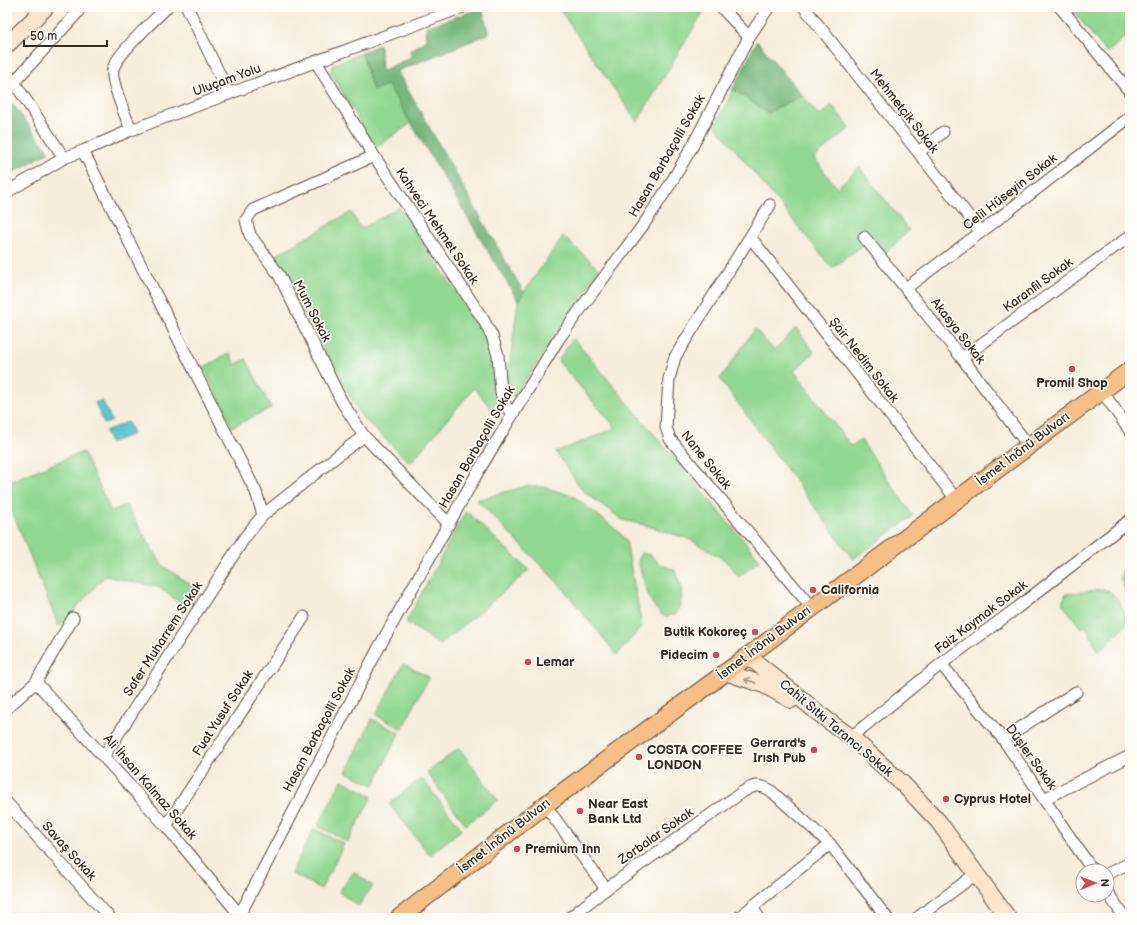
<svg xmlns="http://www.w3.org/2000/svg" width="1137" height="925" font-family="'Balsamiq Sans',sans-serif">
	<style>
		.green { fill: #91d892; stroke: #668158 }
		.forest { fill: #74b87c; stroke: #58714d }
		.water { fill: #5ac6d2; stroke: #4a7878 }
		.lines { fill: none; stroke-linecap: round; stroke-linejoin: round }
		.street-casing { stroke: #57473a; stroke-width: 13 }
		.secondary-casing { stroke: #57473a; stroke-width: 18 }
		.primary-casing { stroke: #57473a; stroke-width: 19 }
		.street { stroke: #fff; stroke-width: 11 }
		.secondary { stroke: #fbe5cf; stroke-width: 16 }
		.primary { stroke: #f5bf86; stroke-width: 17 }
		.oneway { stroke: #9b8876 }
		.poi-dot { fill: #d1495b; stroke: #fdfcf7; stroke-width: 1.5 }
		.labels { text-anchor: middle; dominant-baseline: central; stroke-width: 3.5; stroke-linejoin: round; paint-order: stroke }
		.street-label { font-size: 13px; fill: #3b2a1e; stroke: #fdfcf7 }
		.poi-label { font-size: 13px; font-weight: bold; fill: #3b2a1e; stroke: #fdfcf7; text-anchor: start }
	</style>
	<rect width="100%" height="100%" fill="#fdfcf7"/>
	<filter id="ink" filterUnits="userSpaceOnUse"><feTurbulence type="fractalNoise" baseFrequency=".025" numOctaves="2"/><feDisplacementMap in="SourceGraphic" scale="8" xChannelSelector="R" yChannelSelector="G"/><feConvolveMatrix kernelMatrix="1 2 1 2 8 2 1 2 1" color-interpolation-filters="sRGB"/></filter>
	<filter id="wash" filterUnits="userSpaceOnUse"><feTurbulence type="fractalNoise" baseFrequency=".012" numOctaves="4" result="noise"/><feDisplacementMap in="SourceGraphic" scale="16" xChannelSelector="R" yChannelSelector="G"/><feGaussianBlur stdDeviation="0.9" result="paint"/><feColorMatrix in="noise" values="0 0 0 0 0 0 0 0 0 0 0 0 0 0 0 0 0 1.4 0 .05"/><feComposite in="paint" operator="in"/></filter>
	<g filter="url(#wash)">
		<rect width="100%" height="100%" fill="#f6edda"/>
		<g class="green">
			<polygon points="558,7 706,7 637,122"/>
			<polygon points="1070,7 1130,7 1130,32 1107,53"/>
			<polygon points="362,53 373,90 388,84 411,123 375,148 331,72 333,65"/>
			<polygon points="733,89 768,113 802,95 819,116 832,105 850,128 814,158 837,188 859,167 909,230 886,253 874,237 832,268 716,126"/>
			<polygon points="399,207 486,337 497,401 502,415 500,419 474,388 410,463 362,417 273,257 351,212 361,229"/>
			<polygon points="563,236 600,270 514,397 506,392 518,301"/>
			<polygon points="796,328 814,352 794,371 851,446 861,440 913,516 853,559 720,379 755,329 774,350"/>
			<polygon points="573,338 760,560 739,577 725,560 689,539 645,525 623,520 583,491 556,452 616,428 558,361"/>
			<polygon points="230,353 235,365 246,359 271,408 232,427 204,367"/>
			<polygon points="83,452 111,511 126,505 162,565 198,590 187,608 158,587 105,576 59,627 7,499 7,482"/>
			<polygon points="526,486 545,487 575,497 620,533 626,541 642,626 617,655 561,586 477,500"/>
			<polygon points="466,511 529,570 440,645 406,622"/>
			<path d="M641,553L650,555L661,565L674,569C682,586 685,596 676,614L666,617C648,608 644,580 638,561Z"/>
			<path d="M1103,589C1117,592 1125,610 1128,623L1099,652L1086,626L1081,628L1062,603L1066,594Z"/>
			<polygon points="403,664 429,677 402,729 376,715"/>
			<polygon points="372,719 399,733 374,785 346,772"/>
			<polygon points="459,748 498,800 466,825 427,773"/>
			<polygon points="421,778 462,829 430,855 389,804"/>
			<polygon points="342,780 372,796 348,842 318,826"/>
			<polygon points="314,829 344,844 321,889 291,873"/>
			<polygon points="354,872 373,886 358,906 339,892"/>
		</g>
		<g class="forest">
			<polygon points="482,8 489,34 397,71 524,293 518,301 388,85 373,90 362,53 380,44 382,71 411,57 410,50 427,40 426,27"/>
			<polygon points="757,41 802,95 768,113 733,89"/>
			<polygon points="8,98 49,152 7,176 7,99"/>
			<polygon points="1130,552 1130,603 1120,578 1126,558"/>
		</g>
		<g class="water">
			<polygon points="102,400 112,421 104,424 95,403"/>
			<polygon points="128,422 133,434 110,443 105,431"/>
		</g>
	</g>
	<g filter="url(#ink)">
		<g class="lines">
			<defs>
				<g id="street">
					<polyline points="187,7 229,94"/>
					<polyline points="721,7 749,37"/>
					<polyline points="804,7 981,232"/>
					<polyline points="1060,7 1130,92"/>
					<polyline points="316,62 374,156 483,319 492,336 498,355 501,393 505,406 513,413"/>
					<polyline points="7,90 14,82"/>
					<path d="M131,130C126,117 110,80 113,69C117,53 155,20 167,7"/>
					<polyline points="83,151 256,492 263,515 245,537 104,756"/>
					<polyline points="919,152 943,132"/>
					<polyline points="374,156 253,210 246,220 250,235 279,275 342,402 364,436 449,524"/>
					<polyline points="64,158 14,82 78,12"/>
					<polyline points="7,192 64,158 83,151 131,130 463,7"/>
					<polyline points="770,205 675,357 669,379 666,427 670,439 812,608"/>
					<polyline points="864,237 962,358 1028,445"/>
					<polyline points="751,238 956,499"/>
					<polyline points="906,288 981,232 1130,117"/>
					<polyline points="962,358 1130,236"/>
					<polyline points="1102,391 1130,431"/>
					<polyline points="263,515 341,453 364,436"/>
					<polyline points="941,664 1003,739 1093,871"/>
					<polyline points="36,682 166,826 239,914"/>
					<polyline points="7,708 36,682 73,618"/>
					<polyline points="851,737 941,664 1017,608 1130,520"/>
					<polyline points="1003,739 1076,692"/>
					<polyline points="1044,799 1130,756"/>
					<polyline points="7,803 110,918"/>
					<polyline points="545,805 606,889"/>
					<polyline points="166,826 304,617"/>
					<polyline points="1107,874 1130,863"/>
					<polyline points="1107,892 1125,918"/>
					<polyline points="752,907 759,918"/>
					<polyline points="238,918 378,649 479,470 558,340 587,300 644,224 669,186 692,147 749,37 769,7"/>
					<path d="M569,918L606,889L741,793C752,786 757,783 770,790L830,844L887,918"/>
					<polyline points="738,918 830,844"/>
					<polyline points="917,918 977,873"/>
				</g>
				<g id="secondary">
					<polyline points="7,45 46,7"/>
					<polyline points="748,656 827,720 851,737 904,785 938,821 1008,918"/>
					<polyline points="725,672 764,685 791,700"/>
				</g>
				<polyline id="primary" points="399,918 545,805 748,656 1130,370"/>
			</defs>
			<use href="#street" class="street-casing"/>
			<use href="#secondary" class="secondary-casing"/>
			<use href="#primary" class="primary-casing"/>
			<use href="#street" class="street"/>
			<use href="#secondary" class="secondary"/>
			<use href="#primary" class="primary"/>
		</g>
		<defs><path id="oneway-shaft" d="M-6 0H5M1.5-3L5.5 0L1.5 3" fill="none" stroke-width="1.6" stroke-linecap="round" stroke-linejoin="round"/></defs>
		<use class="oneway" href="#oneway-shaft" transform="translate(750 681) rotate(-162)"/>
	</g>
	<g class="poi-dot">
		<circle cx="1072" cy="369" r="4"/>
		<circle cx="813" cy="590" r="4"/>
		<circle cx="755" cy="632" r="4"/>
		<circle cx="716" cy="655" r="4"/>
		<circle cx="528" cy="662" r="4"/>
		<circle cx="814" cy="750" r="4"/>
		<circle cx="639" cy="757" r="4"/>
		<circle cx="946" cy="799" r="4"/>
		<circle cx="580" cy="811" r="4"/>
		<circle cx="517" cy="849" r="4"/>
	</g>
	<g class="labels">
		<g class="street-label">
			<text transform="translate(227 80) rotate(-20)">Uluçam Yolu</text>
			<text transform="translate(904 111) rotate(52)">Mehmetçik Sokak</text>
			<text transform="translate(667 156) rotate(-60)">Hasan Barbaçolli Sokak</text>
			<text transform="translate(1010 192) rotate(-38)">Celil Hüseyin Sokak</text>
			<text transform="translate(437 226) rotate(56)">Kahveci Mehmet Sokak</text>
			<text transform="translate(1038 285) rotate(-36)">Karanfil Sokak</text>
			<text transform="translate(312 311) rotate(63)">Mum Sokak</text>
			<text transform="translate(958 331) rotate(52)">Akasya Sokak</text>
			<text transform="translate(864 360) rotate(52)">Şair Nedim Sokak</text>
			<text transform="translate(477 447) rotate(-60)">Hasan Barbaçolli Sokak</text>
			<text transform="translate(1023 449) rotate(-37)">İsmet İnönü Bulvarı</text>
			<text transform="translate(706 460) rotate(51)">Nane Sokak</text>
			<text transform="translate(981 617) rotate(-37)">Faiz Kaymak Sokak</text>
			<text transform="translate(163 639) rotate(-57)">Safer Muharrem Sokak</text>
			<text transform="translate(764 643) rotate(-37)">İsmet İnönü Bulvarı</text>
			<text transform="translate(223 713) rotate(-57)">Fuat Yusuf Sokak</text>
			<text transform="translate(836 728) rotate(40)">Cahit Sıtkı Tarancı Sokak</text>
			<text transform="translate(319 730) rotate(-62)">Hasan Barbaçolli Sokak</text>
			<text transform="translate(1031 757) rotate(54)">Düşler Sokak</text>
			<text transform="translate(150 787) rotate(49)">Ali İhsan Kalmaz Sokak</text>
			<text transform="translate(504 836) rotate(-38)">İsmet İnönü Bulvarı</text>
			<text transform="translate(656 836) rotate(-35)">Zorbalar Sokak</text>
			<text transform="translate(69 851) rotate(48)">Savaş Sokak</text>
		</g>
		<g class="poi-label">
			<text x="1072" y="383" text-anchor="middle">Promil Shop</text>
			<text x="821" y="590">California</text>
			<text x="747" y="632" text-anchor="end">Butik Kokoreç</text>
			<text x="708" y="655" text-anchor="end">Pidecim</text>
			<text x="536" y="662">Lemar</text>
			<text x="806" y="743" text-anchor="end">Gerrard's<tspan x="806" dy="15">Irısh Pub</tspan></text>
			<text x="647" y="750">COSTA COFFEE<tspan x="647" dy="15">LONDON</tspan></text>
			<text x="954" y="799">Cyprus Hotel</text>
			<text x="588" y="804">Near East<tspan x="588" dy="15">Bank Ltd</tspan></text>
			<text x="525" y="849">Premium Inn</text>
		</g>
	</g>
	<rect width="1137" height="925" fill="none" stroke="#fdfcf7" stroke-width="24"/>
	<g transform="translate(1095 883) rotate(89)"><circle r="19" fill="#fdfcf7" stroke="#afa8a0"/>
	<path d="M0-3L7 15L0 10L-7 15Z" fill="#d1495b"/>
	<text y="-6" font-size="11" font-weight="bold" text-anchor="middle" fill="#3b2a1e">N</text>
	</g>
	<path d="M24 40v6h83v-6" fill="none" stroke="#3b2a1e" stroke-width="2"/>
	<text x="30" y="40" font-size="12" fill="#3b2a1e" stroke="#fdfcf7" stroke-width="3" paint-order="stroke">50 m</text>
</svg>
